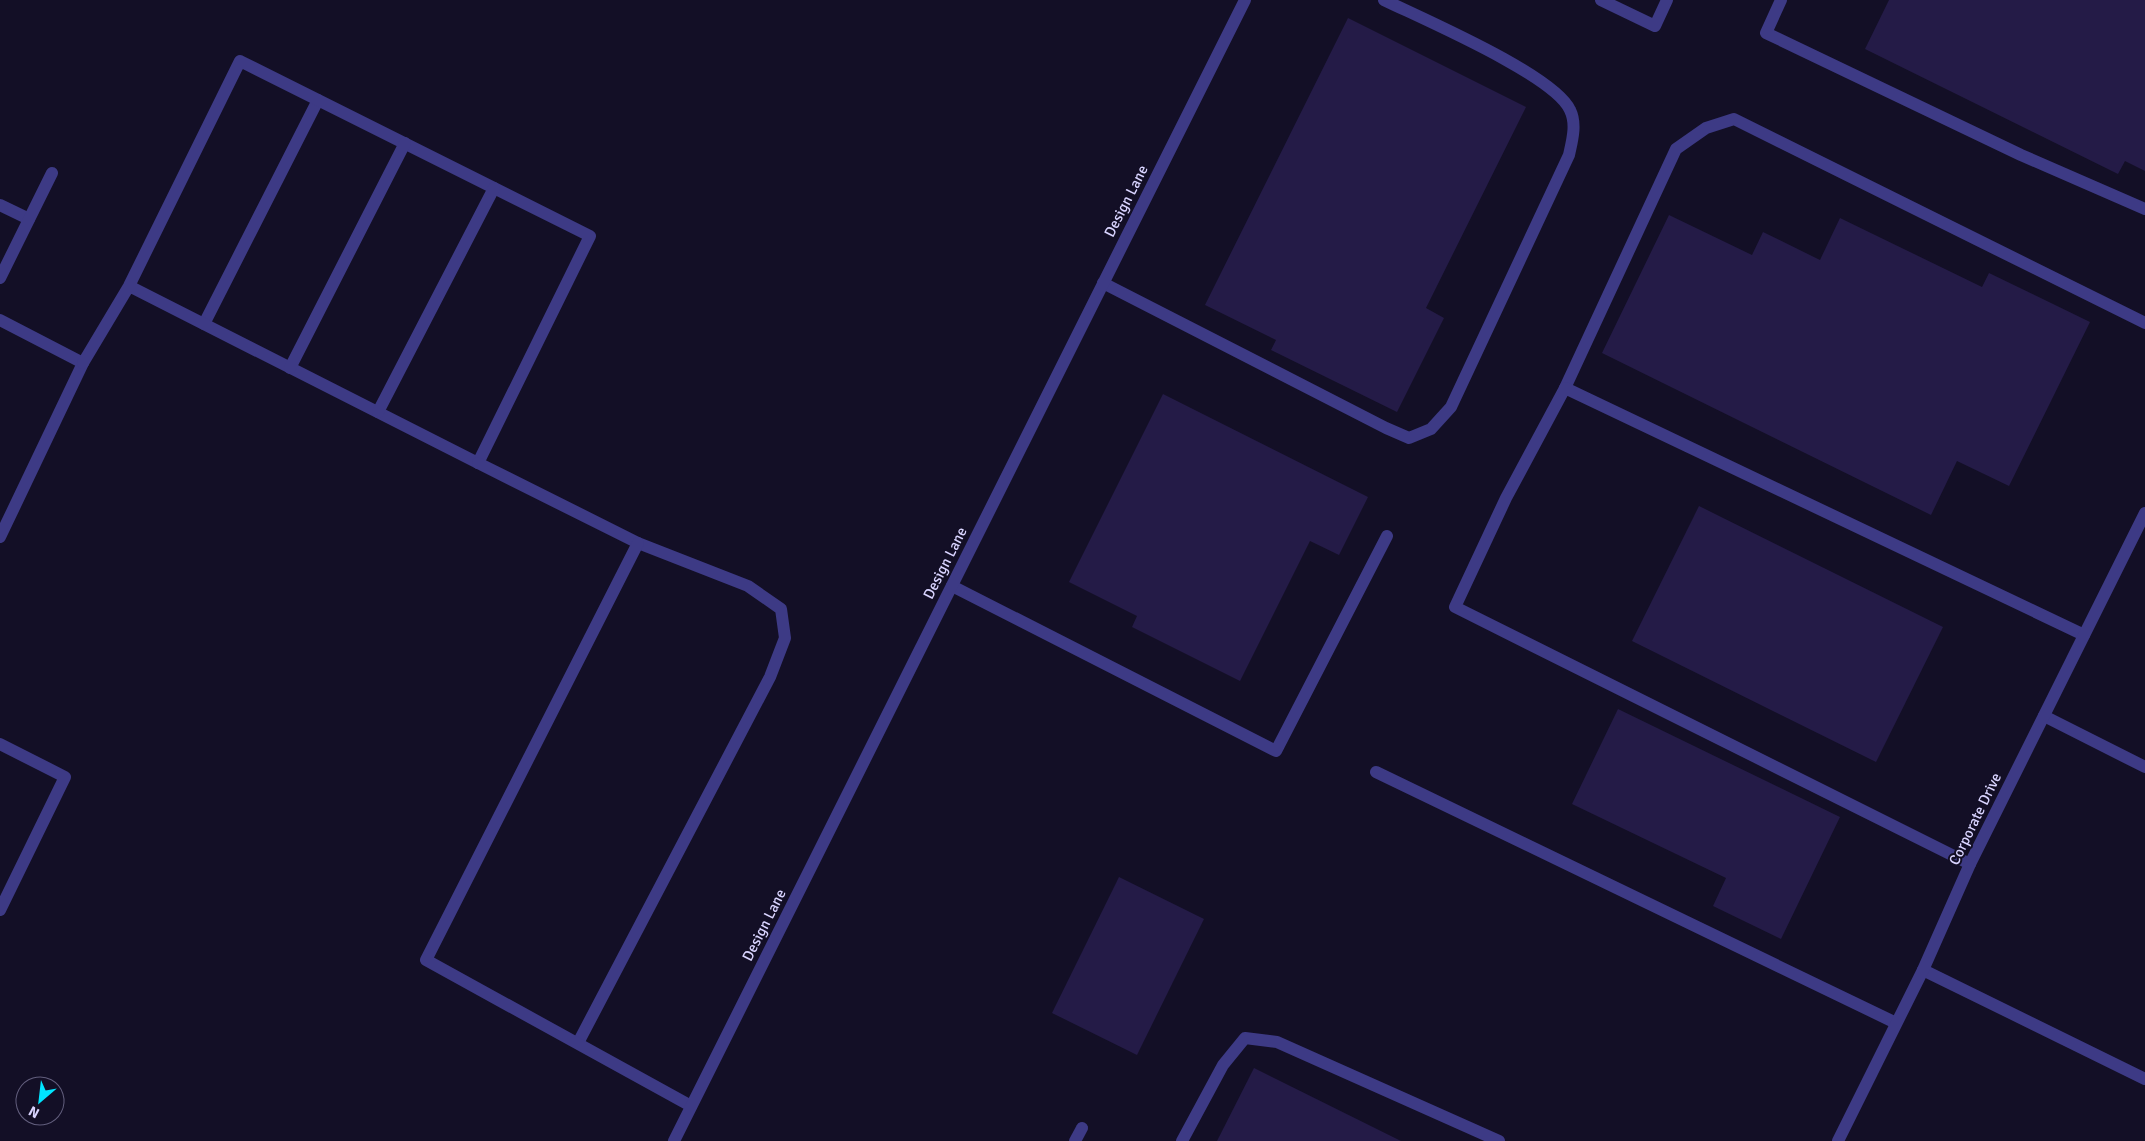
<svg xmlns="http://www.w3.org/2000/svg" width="2145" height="1141" font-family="Signika,sans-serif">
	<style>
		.building { fill: #241b47 }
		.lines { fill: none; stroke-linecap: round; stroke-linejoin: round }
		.minor { stroke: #3d3a85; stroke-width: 12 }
		.labels { text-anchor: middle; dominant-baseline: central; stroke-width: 4; stroke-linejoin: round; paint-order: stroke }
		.street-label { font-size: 15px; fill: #d9d4ff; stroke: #130f26 }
	</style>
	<rect width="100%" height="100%" fill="#130f26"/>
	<g class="building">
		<polygon points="1889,0 2145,0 2145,171 2125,161 2118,174 1865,49"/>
		<polygon points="1348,18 1526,107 1426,308 1444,318 1397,412 1271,350 1276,340 1205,305"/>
		<polygon points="1669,215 1752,255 1763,232 1820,260 1840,218 1982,287 1989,273 2090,322 2009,486 1957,461 1931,515 1602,353"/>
		<polygon points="1163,394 1368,497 1339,555 1310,541 1240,681 1132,627 1137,616 1069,582"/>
		<polygon points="1699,506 1943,627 1876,762 1632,641"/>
		<polygon points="1618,709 1840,817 1781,939 1713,906 1726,878 1572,804"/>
		<polygon points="1119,877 1204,919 1137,1055 1052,1013"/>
		<polygon points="1254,1068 1401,1141 1217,1141"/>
	</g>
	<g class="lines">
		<g class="minor">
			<polyline points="1601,0 1655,26 1667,0"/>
			<polyline points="1781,0 1766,33 2021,155 2145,209"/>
			<polyline points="0,205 29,219"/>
			<polyline points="0,278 52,173"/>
			<path d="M1103,283L1386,428L1409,438L1431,429L1451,407L1569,155C1572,141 1577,124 1570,110C1554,75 1423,19 1384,0"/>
			<polyline points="0,320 83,363 0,537"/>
			<polyline points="204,324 318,100"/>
			<polyline points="83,363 129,286 240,61 590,236 478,463 129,286"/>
			<polyline points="290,368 405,143"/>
			<polyline points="1565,388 1676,149 1706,128 1734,119 2145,323"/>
			<polyline points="378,412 494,188"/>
			<polyline points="478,463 638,543 748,586 781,609 785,638 770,677 578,1043"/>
			<polyline points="638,543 426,960 691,1106"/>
			<polyline points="952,586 1276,751 1387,536"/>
			<polyline points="2044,716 2145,767"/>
			<polyline points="0,744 65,777 0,910"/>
			<polyline points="1376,772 1896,1023"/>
			<polyline points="1970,864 1455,607 1506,498 1565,388 2084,635"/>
			<polyline points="1923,970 2145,1079"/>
			<polyline points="674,1141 1245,0"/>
			<polyline points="1075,1141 1082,1128"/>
			<polyline points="1182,1141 1223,1065 1245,1038 1277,1042 1499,1141"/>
			<polyline points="1838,1141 1923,970 1970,864 2145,513"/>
		</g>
	</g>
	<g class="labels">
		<g class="street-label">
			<text transform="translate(1126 201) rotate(-63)">Design Lane</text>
			<text transform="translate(945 563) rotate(-63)">Design Lane</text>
			<text transform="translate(1975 819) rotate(-64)">Corporate Drive</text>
			<text transform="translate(764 925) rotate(-63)">Design Lane</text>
		</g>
	</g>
	<g transform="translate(40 1101) rotate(208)"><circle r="24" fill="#130f26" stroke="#625e7d"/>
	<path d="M0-4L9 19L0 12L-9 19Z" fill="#00e5ff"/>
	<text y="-8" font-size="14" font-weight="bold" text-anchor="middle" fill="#d9d4ff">N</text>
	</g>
</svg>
